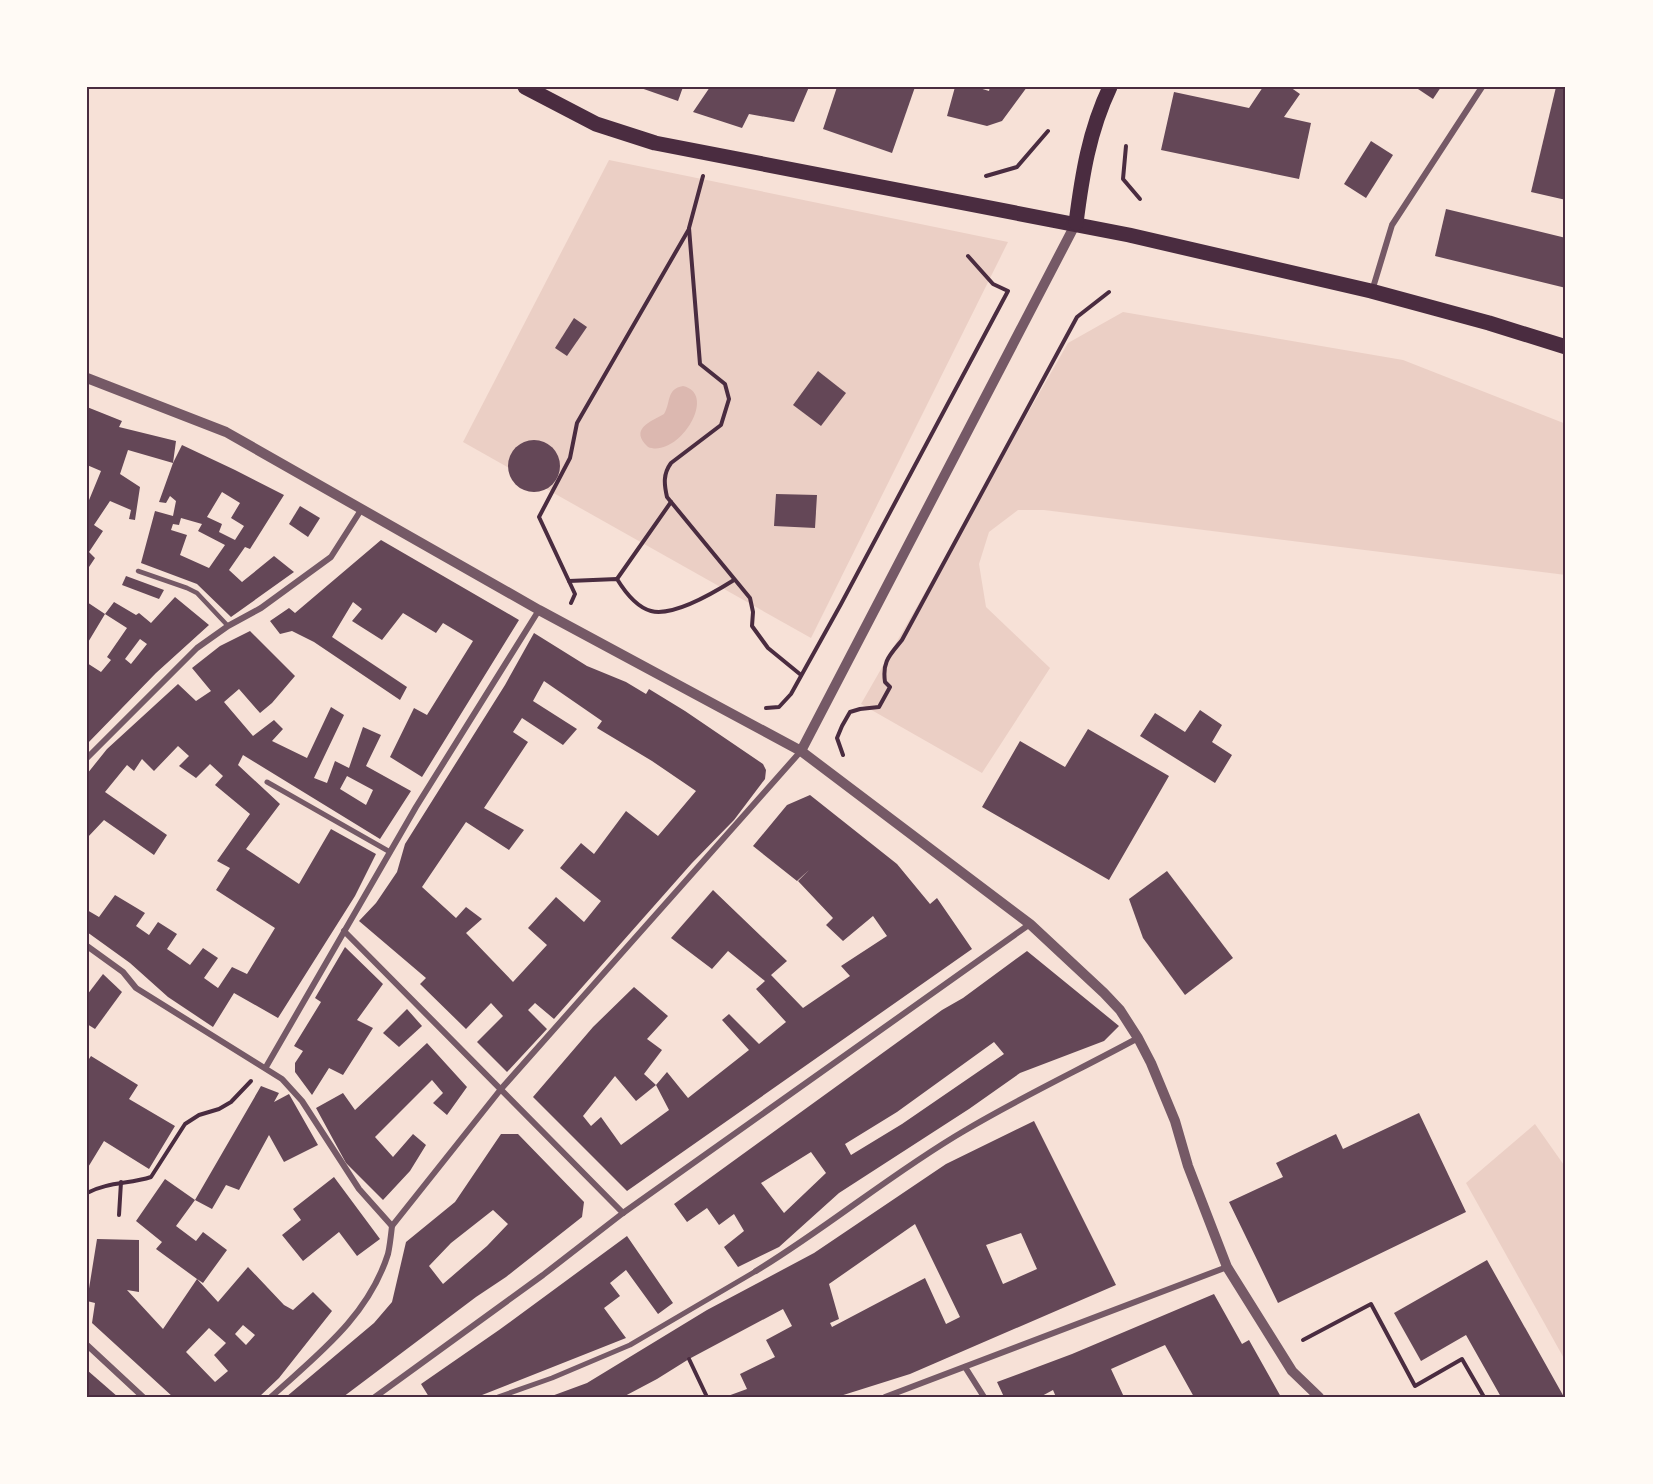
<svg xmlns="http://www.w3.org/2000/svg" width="1653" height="1484" font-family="Montserrat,sans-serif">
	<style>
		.green { fill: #ebcfc5 }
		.water { fill: #dcb8b0 }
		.building { fill: #644757; fill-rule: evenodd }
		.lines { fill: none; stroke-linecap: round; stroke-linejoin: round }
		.path { stroke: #4a2c40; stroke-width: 4 }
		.service { stroke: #755966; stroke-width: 4.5 }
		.pedestrian { stroke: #755966; stroke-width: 5 }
		.minor { stroke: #755966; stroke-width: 6 }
		.tertiary { stroke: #755966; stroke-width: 10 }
		.primary { stroke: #4a2c40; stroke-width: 15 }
		.neatline { fill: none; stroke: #4a2c40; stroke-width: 2 }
	</style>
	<rect width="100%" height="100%" fill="#f7e1d7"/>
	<g class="green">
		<polygon points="609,160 1008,242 811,638 463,442"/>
		<polygon points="1123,312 1403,360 1566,424 1566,575 1044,510 1018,510 989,532 979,564 986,607 1050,668 982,773 861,704 1068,343"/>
		<polygon points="1535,1124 1566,1168 1566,1362 1466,1183"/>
	</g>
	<path class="water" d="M683,386C719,394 678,459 648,447C629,429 650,422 664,414C671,403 666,389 683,386Z"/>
	<g class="building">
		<polygon points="638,87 683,87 678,101"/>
		<polygon points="710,87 809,87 794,122 749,114 742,128 693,112"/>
		<polygon points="837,87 915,87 892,153 823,129"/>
		<polygon points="955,87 976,87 989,91 990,87 1027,87 1002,121 987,126 947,116"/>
		<polygon points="1263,87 1290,87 1300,94 1284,117 1311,123 1299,179 1161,150 1174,92 1249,108"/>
		<polygon points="1415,87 1441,87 1433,99"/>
		<polygon points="1556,87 1566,87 1566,200 1531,192"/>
		<polygon points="1371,141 1393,155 1366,198 1344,184"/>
		<polygon points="1446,209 1566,238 1566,288 1435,256"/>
		<polygon points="574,318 587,327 567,356 555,348"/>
		<polygon points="818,371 846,393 821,426 793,405"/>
		<polygon points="87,407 122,421 119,427 176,441 173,463 128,450 120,474 140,487 135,520 129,519 131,510 110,501 94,525 103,531 89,552 95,558 87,570 87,505 101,471 87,465"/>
		<circle cx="534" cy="466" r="26"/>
		<path d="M182,445L235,470L284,495L250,549L245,547L229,570L242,582L274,556L294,572L231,617L197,584L141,563L155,511L173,516L176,501L170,496L166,503L159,502L173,463ZM222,492L240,503L231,518L244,526L235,540L219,532L222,524L207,517ZM181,518L202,524L198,531L225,545L209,568L180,555L187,535L171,530L173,524L179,525Z"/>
		<polygon points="776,494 817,495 815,528 774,526"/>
		<polygon points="300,506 320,518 308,537 289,524"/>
		<polygon points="381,540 519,620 422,777 390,757 414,708 427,715 473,641 443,623 436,633 403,613 382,640 352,621 362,609 353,602 332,637 407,687 400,700 314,642 292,631 280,634 270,621 289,608 295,613"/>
		<polygon points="126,576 164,590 159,599 122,585"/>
		<path d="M175,597L209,625L156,673L87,744V663L101,672L111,660L107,657L127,628L105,614L87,644V602L105,614L114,602L136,615L139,613L151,623ZM140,639L147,644L131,664L125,659Z"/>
		<path d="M250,631L295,676L272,703L260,713L239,689L224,702L253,736L274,720L283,729L272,741L307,758L331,707L344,715L314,778L327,783L335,761L349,768L363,727L381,735L366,766L411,791L380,839L243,755L238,765L280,804L246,849L299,884L331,829L376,854L355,896L278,1018L234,993L213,1027L168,997L130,963L87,932V910L99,917L115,895L145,913L136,926L149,935L158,922L177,934L167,949L190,965L203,948L218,958L204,978L218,988L232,967L247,974L275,928L216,890L230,868L217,861L250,814L215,785L223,776L210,764L196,778L179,766L189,756L178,746L154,771L142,759L134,771L127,765L105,792L167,835L154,855L104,820L87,838V774L107,749L178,684L196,701L211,691L192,668L220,646ZM347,776L373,790L366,805L340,789Z"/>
		<path d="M534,633L587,666L626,682L646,694L649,689L685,711L763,764L766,770L765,779L734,820L692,863L554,1019L535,1003L528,1010L547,1029L507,1072L477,1042L503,1016L491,1003L466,1029L420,984L426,978L359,921L376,903L397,872L405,844L505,685ZM544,681L602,721L597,728L652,761L696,791L658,836L626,811L594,854L581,843L560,868L601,901L584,922L556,897L528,928L547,945L513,982L466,933L482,919L466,907L456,918L422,887L466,822L509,850L524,830L484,808L528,742L513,732L522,718L563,745L577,729L533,701Z"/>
		<polygon points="1200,710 1222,725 1212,742 1232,755 1215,783 1140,736 1155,713 1185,732"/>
		<polygon points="1088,729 1169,776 1109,880 982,807 1020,741 1065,767"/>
		<polygon points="810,795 897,864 930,904 937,898 972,949 627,1191 533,1097 593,1027 634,987 668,1016 647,1039 662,1050 644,1074 656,1085 636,1101 615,1076 583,1116 591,1126 601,1117 621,1145 669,1110 656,1085 667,1072 688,1098 749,1050 722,1020 729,1014 759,1044 786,1022 756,989 765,981 728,951 712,969 671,938 713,890 787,961 771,975 803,1008 850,976 841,966 887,936 873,916 843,941 826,925 833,918 798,881 809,870 797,881 753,846 787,805"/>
		<polygon points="1167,871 1233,958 1185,995 1143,938 1129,899"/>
		<polygon points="345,947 383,984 357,1020 373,1028 343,1075 329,1068 312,1095 295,1072 295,1063 303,1051 294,1046 321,1002 315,998"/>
		<path d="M1027,951L1119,1026L1104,1041L1020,1073L969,1109L839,1193L779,1247L738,1267L724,1247L744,1231L734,1214L719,1225L707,1208L687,1222L674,1204L942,1010L963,998ZM994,1042L1004,1054L902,1124L851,1155L845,1144L897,1112ZM811,1152L826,1173L784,1213L761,1183Z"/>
		<polygon points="103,974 122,992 95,1029 87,1024 87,995"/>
		<polygon points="407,1009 422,1026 399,1047 383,1033"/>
		<polygon points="427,1043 467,1087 447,1115 433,1103 443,1093 432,1080 375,1137 393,1157 413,1134 426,1145 410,1171 383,1200 346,1163 316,1108 343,1093 355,1110"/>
		<polygon points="91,1056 138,1085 129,1099 175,1126 149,1169 104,1141 87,1169 87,1062"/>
		<polygon points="261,1086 279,1093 274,1102 289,1094 318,1145 284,1162 269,1135 239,1190 226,1185 212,1209 195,1200"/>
		<polygon points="1419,1113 1466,1212 1278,1303 1229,1202 1283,1177 1276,1163 1336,1134 1343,1149"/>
		<path d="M1034,1121L1116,1285L910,1374L837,1397H725L747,1389L740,1374L775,1357L766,1340L792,1326L783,1309L689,1359L657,1379L623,1397H549L587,1383L707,1310L814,1253L946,1164ZM915,1224L960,1317L946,1324L925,1278L832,1327L830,1323L839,1319L829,1284ZM1021,1233L1037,1269L1003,1284L986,1245Z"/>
		<path d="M501,1134H518L584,1202L582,1217L506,1277L476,1297L343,1397H286L374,1323L392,1302L406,1242L455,1202ZM493,1210L508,1224L487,1246L443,1284L429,1266L451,1243Z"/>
		<polygon points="334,1177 380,1239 357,1256 339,1232 303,1261 282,1235 301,1220 293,1209"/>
		<path d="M165,1179L195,1200L176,1226L196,1241L203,1232L227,1250L203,1283L197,1279L218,1302L248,1267L284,1305L293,1310L313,1292L332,1311L279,1378L259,1397H173L92,1323L95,1303L87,1301L97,1239L139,1240V1292L127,1290L163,1329L197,1279L156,1249L162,1242L136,1221ZM243,1325L255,1335L246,1345L235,1334ZM209,1328L226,1343L214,1355L228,1371L215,1382L186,1352Z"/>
		<polygon points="627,1236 673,1303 658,1314 626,1270 610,1283 620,1296 604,1308 626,1338 477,1397 429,1397 421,1384 499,1330"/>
		<polygon points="1487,1260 1564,1397 1501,1397 1466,1335 1421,1361 1394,1313"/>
		<polygon points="1214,1294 1242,1344 1249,1340 1281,1397 1194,1397 1165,1345 1111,1369 1124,1397 1056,1397 1053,1390 1040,1397 1004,1397 997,1382 1072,1354"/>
		<polygon points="87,1370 118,1397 87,1397"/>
	</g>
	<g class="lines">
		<g class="path">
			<polyline points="1126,146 1123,179 1140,199"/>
			<path d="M703,176L689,228L700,364L725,384L729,399L721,425L671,463C663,474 664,484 667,497L750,598L753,612L752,626L768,648L801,675"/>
			<polyline points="986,176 1017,167 1048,131"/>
			<polyline points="617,579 671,502"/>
			<path d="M569,581L617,579C625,592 636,607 651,611C674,617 715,592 734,580"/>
			<polyline points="571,603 575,594 539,517 570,458 577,423 689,229"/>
			<polyline points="766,708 779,707 791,694 841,604 1008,291 993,284 968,256"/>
			<path d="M843,755L837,738L842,726L850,712L860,709L879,707L890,687L885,682C882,661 890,655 902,640L1077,317L1109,292"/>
			<path d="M87,1193C107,1182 130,1184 151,1177L185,1124L199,1115L219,1109L231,1102L251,1081"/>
			<polyline points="119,1215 121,1182"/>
			<polyline points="1303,1340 1371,1304 1415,1386 1462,1359 1484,1397"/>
			<polyline points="689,1359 707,1397"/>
		</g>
		<polyline class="service" points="138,571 187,588 197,593 228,626"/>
		<g class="pedestrian">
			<polyline points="267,782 390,852"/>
			<polyline points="498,1397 552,1378 630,1345 756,1271"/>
		</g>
		<g class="minor">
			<polyline points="1372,291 1392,225 1482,87"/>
			<polyline points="87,758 197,648 228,626 261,608 331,557 361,510"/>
			<polyline points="344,931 623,1213"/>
			<polyline points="87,946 123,972 136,988 282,1079 302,1101 359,1189 392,1226"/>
			<polyline points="266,1067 416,807 539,610"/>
			<path d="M756,1271C827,1228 892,1173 964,1131C1021,1097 1081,1069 1138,1038"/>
			<polyline points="87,1345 143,1397"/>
			<polyline points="965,1367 984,1397"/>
			<path d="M271,1397C317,1355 368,1317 388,1254C390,1245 391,1235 392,1226L501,1089L801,751"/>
			<polyline points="375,1397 543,1275 623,1213 1030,924"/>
			<polyline points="885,1397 1227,1267"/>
		</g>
		<g class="tertiary">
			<polyline points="87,378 226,432 539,610 801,751 1030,924 1104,993 1120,1010 1138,1038 1151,1063 1175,1121 1188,1166 1227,1267 1292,1371 1319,1397"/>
			<polyline points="801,751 1076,223"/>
		</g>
		<g class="primary">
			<polyline points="525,87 596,124 655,143 1129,235 1371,291 1489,323 1566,347"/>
			<path d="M1076,223C1082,176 1089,131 1110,87"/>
		</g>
	</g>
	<rect width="1653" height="1484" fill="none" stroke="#fffaf5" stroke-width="177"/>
	<rect x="88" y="88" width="1476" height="1308" class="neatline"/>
</svg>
